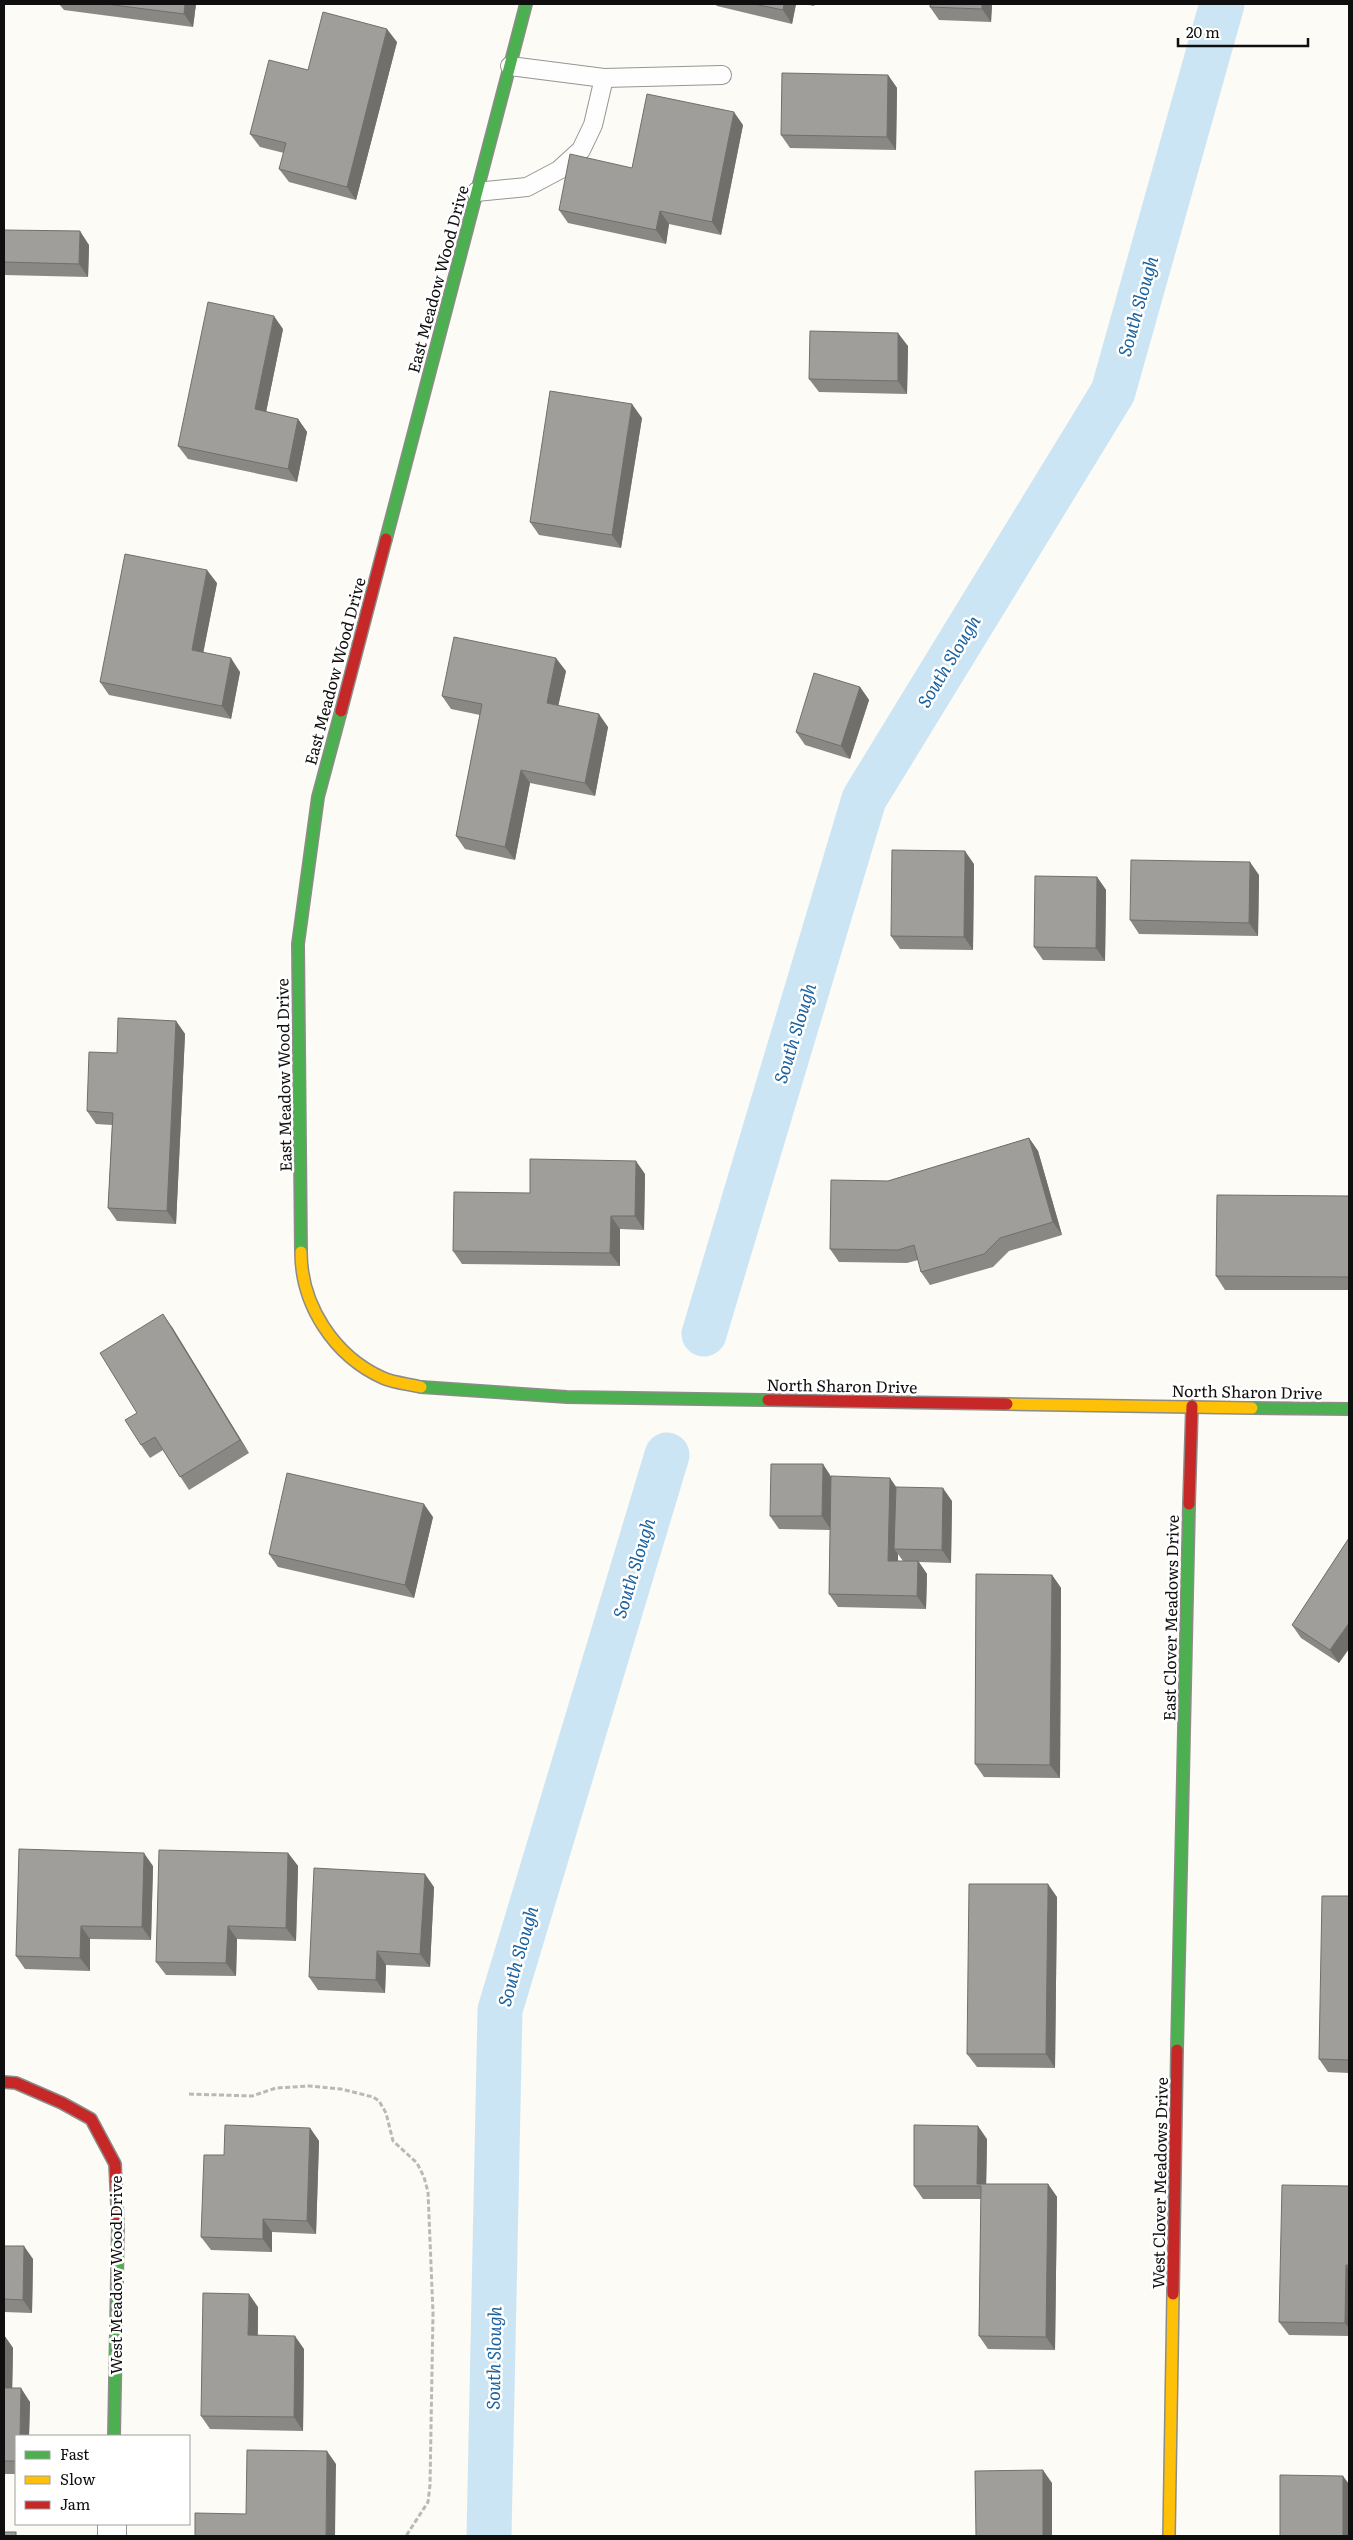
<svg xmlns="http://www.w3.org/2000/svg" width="1353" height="2540" font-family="Literata,serif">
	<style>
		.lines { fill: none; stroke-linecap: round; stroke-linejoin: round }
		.canal { stroke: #cce5f5; stroke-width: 45 }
		.lane-casing { stroke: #969593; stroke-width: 20 }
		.street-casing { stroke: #969593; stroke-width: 30 }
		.fast-casing { stroke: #8c8c89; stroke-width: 14 }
		.slow-casing { stroke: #8c8c89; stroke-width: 14 }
		.jam-casing { stroke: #8c8c89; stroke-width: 14 }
		.path { stroke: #b9b9b8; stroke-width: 3; stroke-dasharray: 5 2.5; stroke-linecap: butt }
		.lane { stroke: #fffefe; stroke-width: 18 }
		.street { stroke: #fffefe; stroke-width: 28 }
		.fast { stroke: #4caf50; stroke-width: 11 }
		.slow { stroke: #ffc107; stroke-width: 11 }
		.jam { stroke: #c62828; stroke-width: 11 }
		.wall { fill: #8a8884; fill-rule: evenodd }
		.shaded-wall { fill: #706f6c }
		.building { fill: #a09e9a; stroke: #706f6c }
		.labels { text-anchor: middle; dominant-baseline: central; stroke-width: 5; stroke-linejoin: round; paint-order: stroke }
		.street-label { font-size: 16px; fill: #0f0f0f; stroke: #fff }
		.water-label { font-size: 18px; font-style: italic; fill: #1b629f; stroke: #fff }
	</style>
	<rect width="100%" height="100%" fill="#fcfbf5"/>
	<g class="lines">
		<g class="canal">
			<polyline points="704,1334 864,799 1113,392 1222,4"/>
			<polyline points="489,2536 500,2010 667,1455"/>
		</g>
		<defs>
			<g id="lane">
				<polyline points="604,78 722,75"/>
				<polyline points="476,192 527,187 559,170 581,150 593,125 604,78 510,66"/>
			</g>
			<polyline id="street" points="112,2536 112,2524"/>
			<g id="fast">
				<polyline points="386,539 526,4"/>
				<polyline points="301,1252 298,944 318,797 341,711"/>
				<polyline points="421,1387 567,1397 768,1400"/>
				<polyline points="1252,1408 1349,1409"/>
				<polyline points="1177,2050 1189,1504"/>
				<polyline points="114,2436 118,2226"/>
			</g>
			<g id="slow">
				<path d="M301,1252C301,1305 334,1356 383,1378C394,1383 409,1384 421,1387"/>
				<polyline points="1007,1404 1252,1408"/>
				<polyline points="1169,2536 1173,2294"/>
			</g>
			<g id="jam">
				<polyline points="341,711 386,539"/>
				<polyline points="768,1400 1007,1404"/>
				<polyline points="1189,1504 1192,1406"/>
				<polyline points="4,2082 16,2083 62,2103 91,2119 115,2164 118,2226"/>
				<polyline points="1173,2294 1177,2050"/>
			</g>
		</defs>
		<use href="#lane" class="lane-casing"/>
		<use href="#street" class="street-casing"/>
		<use href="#fast" class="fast-casing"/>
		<use href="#slow" class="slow-casing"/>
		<use href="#jam" class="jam-casing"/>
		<polyline class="path" points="189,2094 252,2096 276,2088 309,2086 341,2089 373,2097 379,2101 386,2113 393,2141 417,2163 424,2177 428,2192 433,2313 430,2485 428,2502 406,2536"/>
		<use href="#lane" class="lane"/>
		<use href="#street" class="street"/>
		<use href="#fast" class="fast"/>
		<use href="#slow" class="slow"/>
		<use href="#jam" class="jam"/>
	</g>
	<g class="wall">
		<polygon points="59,4 196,4 193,27 64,10"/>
		<polygon points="715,4 796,4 792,24 717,6"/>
		<polygon points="804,4 815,4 814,6"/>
		<polygon points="930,4 992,4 991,22 939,20 930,7"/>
		<polygon points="397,42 356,200 289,182 279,169 284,153 260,147 250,134 308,70"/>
		<polygon points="888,75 897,88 896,150 790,148 781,135"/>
		<polygon points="743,125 721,235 669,224 666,244 568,223 559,210 632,168"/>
		<polygon points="4,230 89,245 88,277 4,275"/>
		<polygon points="283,329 266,412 298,419 307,432 297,482 188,459 178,446"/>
		<polygon points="908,346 907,394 819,392 809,379"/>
		<polygon points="642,418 621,548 539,535 530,522"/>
		<polygon points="217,583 203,653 240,672 231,719 109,695 100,682"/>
		<polygon points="566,671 558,706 608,727 595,796 530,783 515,860 465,849 456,836 480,715 451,709 442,696"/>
		<polygon points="860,687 869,700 850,759 805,745 796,732"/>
		<polygon points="974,864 973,950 900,949 891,936"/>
		<polygon points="1259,875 1258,936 1139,934 1130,920"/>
		<polygon points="1097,877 1106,890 1105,961 1043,960 1034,947"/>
		<polygon points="176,1021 185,1034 176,1224 117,1221 108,1208 112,1125 96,1124 87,1111 117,1053"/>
		<polygon points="1029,1138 1038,1151 1062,1235 1009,1251 993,1267 930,1285 921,1272 918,1260 907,1263 839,1262 830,1249 888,1181"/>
		<polygon points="645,1174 644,1230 620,1229 620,1266 462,1264 453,1251 530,1193"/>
		<polygon points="1349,1196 1349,1290 1225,1290 1216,1276"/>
		<polygon points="172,1327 249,1453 189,1490 163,1450 150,1458 141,1445 137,1413"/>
		<path d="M831,1477L896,1487L952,1501L951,1563L919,1562L927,1574L926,1609L838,1607L829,1594L830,1530L779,1529L770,1516ZM898,1554L903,1561H898Z"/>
		<polygon points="433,1517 414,1598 278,1567 269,1554"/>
		<polygon points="1349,1538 1339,1663 1301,1638 1292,1625"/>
		<polygon points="1052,1575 1061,1588 1060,1778 984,1777 975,1764"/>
		<polygon points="288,1853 298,1866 296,1941 237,1939 236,1976 166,1975 156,1962"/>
		<polygon points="153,1866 151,1940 90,1939 90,1971 25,1969 16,1956"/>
		<polygon points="434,1887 430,1967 386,1965 385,1993 318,1990 309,1977"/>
		<polygon points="1349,1896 1349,2073 1328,2072 1319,2059"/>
		<polygon points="1057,1897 1055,2068 977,2067 967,2054"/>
		<polygon points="310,2128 319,2141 316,2234 272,2232 272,2252 211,2250 201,2237 224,2155"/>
		<polygon points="987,2139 986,2184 1048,2184 1057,2197 1055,2350 988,2349 979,2336 981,2199 923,2199 914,2186"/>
		<polygon points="1349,2186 1349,2336 1289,2335 1279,2322"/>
		<polygon points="4,2246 33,2259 32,2313 4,2312"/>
		<polygon points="258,2307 258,2335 304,2349 303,2431 210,2429 201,2416"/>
		<polygon points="4,2335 13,2348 12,2388 30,2402 29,2436 16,2436 16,2474 4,2474"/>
	</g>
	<g class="shaded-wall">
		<polygon points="185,4 196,4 193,27 184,14"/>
		<polygon points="784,4 796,4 792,24 783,10"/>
		<polygon points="982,4 992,4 991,22 982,9"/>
		<polygon points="387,29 397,42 356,200 347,187"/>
		<polygon points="888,75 897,88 896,150 887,137"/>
		<polygon points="734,112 743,125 721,235 712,222"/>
		<polygon points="660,211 669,224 666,244 656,230"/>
		<polygon points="80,231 89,245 88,277 79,264"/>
		<polygon points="274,316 283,329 264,422 255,409"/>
		<polygon points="898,333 908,346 907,394 898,381"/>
		<polygon points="632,404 642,418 621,548 612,535"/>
		<polygon points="298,419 307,432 297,482 288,469"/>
		<polygon points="207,570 217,583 201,664 192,650"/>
		<polygon points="231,658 240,672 231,719 222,706"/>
		<polygon points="556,658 566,671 556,716 547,703"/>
		<polygon points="860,687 869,700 850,759 841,746"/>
		<polygon points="599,714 608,727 595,796 585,783"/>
		<polygon points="521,770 530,783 515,860 505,847"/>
		<polygon points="965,851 974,864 973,950 964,937"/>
		<polygon points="1250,862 1259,875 1258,936 1249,923"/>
		<polygon points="1097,877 1106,890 1105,961 1096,948"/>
		<polygon points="176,1021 185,1034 176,1224 167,1211"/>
		<polygon points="1029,1138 1038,1151 1062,1235 1053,1222"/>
		<polygon points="636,1161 645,1174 644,1230 635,1216"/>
		<polygon points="611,1216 620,1229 620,1266 610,1253"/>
		<polygon points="163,1314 172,1327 249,1453 240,1440"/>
		<polygon points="823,1464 832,1478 831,1530 822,1516"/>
		<polygon points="890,1478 899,1491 894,1549 898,1554 898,1574 888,1561"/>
		<polygon points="943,1488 952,1501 951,1563 942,1550"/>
		<polygon points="424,1504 433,1517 414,1598 405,1585"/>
		<polygon points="918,1561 927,1574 926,1609 917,1596"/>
		<polygon points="1052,1575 1061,1588 1060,1778 1050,1765"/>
		<polygon points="1349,1623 1349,1649 1339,1663 1330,1650"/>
		<polygon points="144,1853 153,1866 151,1940 142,1927"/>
		<polygon points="288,1853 298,1866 296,1941 286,1928"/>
		<polygon points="425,1874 434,1887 430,1967 420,1954"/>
		<polygon points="1048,1884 1057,1897 1055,2068 1046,2054"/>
		<polygon points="81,1926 90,1939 90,1971 80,1958"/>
		<polygon points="228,1926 237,1939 236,1976 226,1963"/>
		<polygon points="377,1951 386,1965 385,1993 376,1980"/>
		<polygon points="978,2126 987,2139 986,2193 981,2186 977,2184"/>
		<polygon points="310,2128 319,2141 316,2234 307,2221"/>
		<polygon points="1048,2184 1057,2197 1055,2350 1046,2337"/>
		<polygon points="263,2219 272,2232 272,2252 263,2239"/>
		<polygon points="24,2246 33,2259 32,2313 23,2300"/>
		<polygon points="1346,2265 1349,2270 1349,2329 1345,2323"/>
		<polygon points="249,2294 258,2307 257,2348 248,2335"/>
		<polygon points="4,2335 13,2348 12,2401 4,2389"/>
		<polygon points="295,2336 304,2349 303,2431 294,2417"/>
		<polygon points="21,2388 30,2402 29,2436 20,2436"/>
		<polygon points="327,2451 336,2464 335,2536 326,2536"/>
		<polygon points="1043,2470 1052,2483 1052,2536 1043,2536"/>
		<polygon points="1343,2476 1349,2484 1349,2536 1343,2536"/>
	</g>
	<g class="building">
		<polygon points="106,4 185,4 184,14"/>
		<polygon points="754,4 784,4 783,10"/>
		<polygon points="930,4 982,4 982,9 930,7"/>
		<polygon points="323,12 387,29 347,187 279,169 286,143 250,134 269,60 308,70"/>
		<polygon points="782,73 888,75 887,137 781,135"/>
		<polygon points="647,94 734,112 712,222 660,211 656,230 559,210 570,154 632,168"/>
		<polygon points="4,230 80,231 79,264 4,262"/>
		<polygon points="208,302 274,316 255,409 298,419 288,469 178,446"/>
		<polygon points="810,331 898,333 898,381 809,379"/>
		<polygon points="550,391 632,404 612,535 530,522"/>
		<polygon points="125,554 207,570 192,650 231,658 222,706 100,682"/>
		<polygon points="454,637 556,658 547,703 599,714 585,783 521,770 505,847 456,836 482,704 442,696"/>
		<polygon points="814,673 860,687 841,746 796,732"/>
		<polygon points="892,850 965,851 964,937 891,936"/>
		<polygon points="1131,860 1250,862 1249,923 1130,920"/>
		<polygon points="1035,876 1097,877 1096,948 1034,947"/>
		<polygon points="118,1018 176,1021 167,1211 108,1208 113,1113 87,1111 89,1052 117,1053"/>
		<polygon points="1029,1138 1053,1222 1000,1238 984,1254 921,1272 914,1245 898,1250 830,1249 831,1180 888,1181"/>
		<polygon points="530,1159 636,1161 635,1216 611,1216 610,1253 453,1251 454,1192 530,1193"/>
		<polygon points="1217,1195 1349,1196 1349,1277 1216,1276"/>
		<polygon points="163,1314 240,1440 180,1477 155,1437 141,1445 125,1420 137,1413 100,1353"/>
		<polygon points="771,1464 823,1464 822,1516 770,1516"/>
		<polygon points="287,1473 424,1504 405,1585 269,1554"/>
		<polygon points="831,1476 890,1478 888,1561 918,1561 917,1596 829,1594"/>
		<polygon points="896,1487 943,1488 942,1550 894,1549"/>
		<polygon points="1349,1538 1349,1623 1330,1650 1292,1625"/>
		<polygon points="976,1574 1052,1575 1050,1765 975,1764"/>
		<polygon points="19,1849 144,1853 142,1927 81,1926 80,1958 16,1956"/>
		<polygon points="159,1850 288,1853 286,1928 228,1926 226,1963 156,1962"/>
		<polygon points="314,1868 425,1874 420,1954 377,1951 376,1980 309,1977"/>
		<polygon points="969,1884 1048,1884 1046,2054 967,2054"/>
		<polygon points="1322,1896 1349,1896 1349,2060 1319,2059"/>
		<polygon points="225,2125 310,2128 307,2221 263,2219 263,2239 201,2237 204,2155 224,2155"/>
		<polygon points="914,2125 978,2126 977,2184 1048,2184 1046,2337 979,2336 981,2186 914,2186"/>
		<polygon points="1282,2185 1349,2186 1349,2265 1346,2265 1345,2323 1279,2322"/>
		<polygon points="4,2246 24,2246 23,2300 4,2299"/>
		<polygon points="203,2293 249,2294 248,2335 295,2336 294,2417 201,2416"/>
		<polygon points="4,2388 21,2388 20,2436 16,2436 16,2461 4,2461"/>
		<polygon points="247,2450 327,2451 326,2536 195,2536 195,2513 246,2514"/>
		<polygon points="1043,2470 1043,2536 976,2536 975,2471"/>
		<polygon points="1280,2475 1343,2476 1343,2536 1280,2536"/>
		<rect x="4" y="2532" width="12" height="4"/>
	</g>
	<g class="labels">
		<g class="street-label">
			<text transform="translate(437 279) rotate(-75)">East Meadow Wood Drive</text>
			<text transform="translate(334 671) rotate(-75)">East Meadow Wood Drive</text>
			<text transform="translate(283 1075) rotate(-91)">East Meadow Wood Drive</text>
			<text transform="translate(842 1385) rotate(1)">North Sharon Drive</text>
			<text transform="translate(1247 1391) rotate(1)">North Sharon Drive</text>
			<text transform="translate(1170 1618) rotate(-89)">East Clover Meadows Drive</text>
			<text transform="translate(1159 2183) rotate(-89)">West Clover Meadows Drive</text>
			<text transform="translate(115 2275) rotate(-90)">West Meadow Wood Drive</text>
		</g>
		<g class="water-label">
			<text transform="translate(1137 306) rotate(-74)">South Slough</text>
			<text transform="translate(948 661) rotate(-59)">South Slough</text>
			<text transform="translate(794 1033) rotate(-73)">South Slough</text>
			<text transform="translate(633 1568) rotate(-73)">South Slough</text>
			<text transform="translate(517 1956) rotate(-74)">South Slough</text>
			<text transform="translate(493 2358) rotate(-89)">South Slough</text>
		</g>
	</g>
	<rect width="1353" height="2540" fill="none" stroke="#0f0f0f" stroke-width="10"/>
	<rect x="15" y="2435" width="175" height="90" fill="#ffffff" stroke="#9f9f9f"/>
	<rect x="25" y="2451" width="25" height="8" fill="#4caf50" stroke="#9f9f9f"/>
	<text x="60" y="2460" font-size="15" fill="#0f0f0f">Fast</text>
	<rect x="25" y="2476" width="25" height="8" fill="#ffc107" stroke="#9f9f9f"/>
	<text x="60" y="2485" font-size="15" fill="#0f0f0f">Slow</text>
	<rect x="25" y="2501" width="25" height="8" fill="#c62828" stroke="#9f9f9f"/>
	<text x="60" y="2510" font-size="15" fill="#0f0f0f">Jam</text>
	<path d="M1178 38v8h130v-8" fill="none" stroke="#0f0f0f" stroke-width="2.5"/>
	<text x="1186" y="38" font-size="15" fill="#0f0f0f" stroke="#ffffff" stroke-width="4" paint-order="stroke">20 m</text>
</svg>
